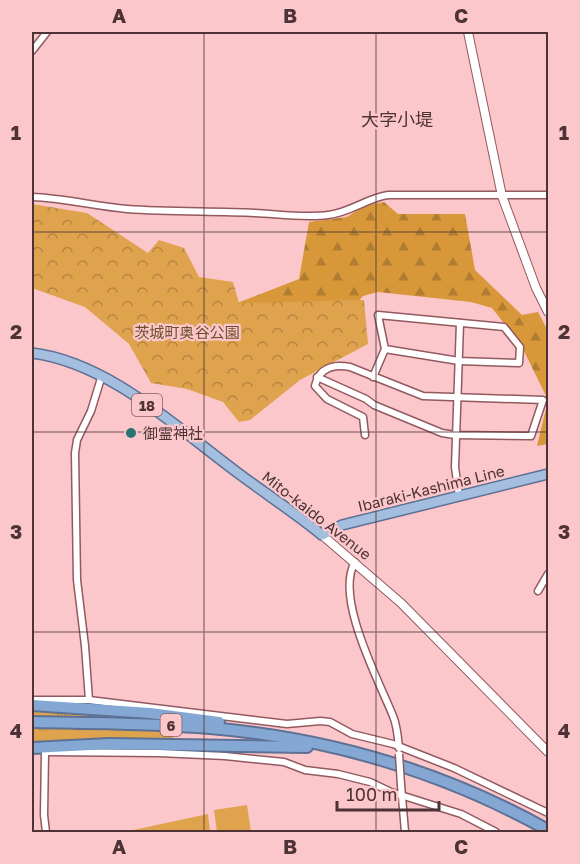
<svg xmlns="http://www.w3.org/2000/svg" width="580" height="864" font-family="'Golos Text','Noto Sans JP',sans-serif">
	<style>
		.grass { fill: url(#grass-tufts) }
		.forest { fill: url(#forest-firs) }
		.park { fill: url(#park-crowns) }
		.pitch { fill: #dfa24d }
		.lines { fill: none; stroke-linecap: round; stroke-linejoin: round }
		.minor-casing { stroke: #92595f; stroke-width: 9 }
		.tertiary-casing { stroke: #92595f; stroke-width: 10 }
		.primary-casing { stroke: #5d7195; stroke-width: 12 }
		.trunk-casing { stroke: #5d7195; stroke-width: 14 }
		.minor { stroke: #fff; stroke-width: 6 }
		.tertiary { stroke: #fff; stroke-width: 8 }
		.primary { stroke: #a3bede; stroke-width: 9 }
		.trunk { stroke: #84a8d3; stroke-width: 10 }
		.minor-bridge-casing { stroke: #92595f; stroke-width: 9; stroke-linecap: butt }
		.minor-bridge { stroke: #fff; stroke-width: 6 }
		.grid { fill: none; stroke: #4d3336; stroke-width: 1.5; stroke-opacity: 0.55 }
		.poi-dot { fill: #297472; stroke: #fcc7cb; stroke-width: 2 }
		.labels { text-anchor: middle; dominant-baseline: central; stroke-width: 4.5; stroke-linejoin: round; paint-order: stroke }
		.shield { fill: #fcc7cb; stroke: #825f63; stroke-width: 1.5 }
		.shield-label { font-size: 14px; font-weight: bold; fill: #4d3336 }
		.park-label { font-size: 15px; fill: #6b4f2a; stroke: #fcc7cb }
		.poi-label { font-size: 15px; fill: #4d3336; stroke: #fcc7cb; text-anchor: start }
		.street-label { font-size: 15px; fill: #4d3336; stroke: #fcc7cb }
		.quarter-label { font-size: 18px; fill: #4d3336; stroke: #fcc7cb }
		.neatline { fill: none; stroke: #4d3336; stroke-width: 2 }
		.grid-label { font-size: 20px; text-anchor: middle; font-weight: bold; fill: #4d3336 }
	</style>
	<defs>
		<pattern id="grass-tufts" width="24" height="20" patternUnits="userSpaceOnUse" patternTransform="scale(1.5)"><rect width="24" height="20" fill="#dfa24d"/><path d="M3 7l-1-3M5 7V3M7 7l1-3M15 17l-1-3M17 17v-4M19 17l1-3" fill="none" stroke="#b78541"/></pattern>
		<pattern id="forest-firs" width="22" height="20" patternUnits="userSpaceOnUse" patternTransform="scale(1.5)"><rect width="22" height="20" fill="#d89839"/><path d="M5 1l3.5 6h-7zM16 11l3.5 6h-7z" fill="#b17d31"/></pattern>
		<pattern id="park-crowns" width="20" height="18" patternUnits="userSpaceOnUse" patternTransform="scale(1.5)"><rect width="20" height="18" fill="#dfa24d"/><path d="M2 6a3 3 0 1 1 6 0M12 15a3 3 0 1 1 6 0" fill="none" stroke="#b78541"/></pattern>
	</defs>
	<rect width="100%" height="100%" fill="#fcc7cb"/>
	<g class="grass">
		<polygon points="32,707 175,720 32,716"/>
		<polygon points="32,727 173,731 173,741 32,745"/>
	</g>
	<polygon class="forest" points="384,202 398,214 465,214 475,270 522,315 538,312 548,331 548,444 537,446 548,400 521,345 492,308 471,302 378,292 363,296 352,309 232,305 299,279 309,222 347,217 365,205"/>
	<polygon class="park" points="32,204 87,213 148,253 159,240 184,248 199,277 233,282 239,303 364,300 368,344 300,380 250,420 239,422 223,402 187,389 151,383 129,344 85,307 32,288"/>
	<g class="pitch">
		<polygon points="247,805 251,832 217,832 214,810"/>
		<polygon points="208,814 210,832 124,832"/>
	</g>
	<g class="lines">
		<defs>
			<g id="minor">
				<polyline points="32,51 47,32"/>
				<path d="M32,197C64,198 94,206 127,209C169,212 212,211 255,213C278,214 304,218 328,215C349,213 367,198 388,195H548"/>
				<path d="M317,377L366,399L374,405L442,433L455,435L531,436L543,400L423,396L350,367C333,364 319,368 315,386L327,399L363,417L365,435"/>
				<polyline points="373,377 385,349 378,315 504,327 520,347 519,363 459,361 385,349"/>
				<polyline points="459,496 455,467 460,323"/>
				<path d="M355,562C334,597 379,681 393,716C397,725 398,737 399,748"/>
				<polyline points="538,591 548,574"/>
				<polyline points="32,700 89,700 287,724 320,721 330,722 352,734 393,744 454,768 548,813"/>
				<polyline points="89,700 85,646 77,580 75,453 77,440 91,411 102,375"/>
				<polyline points="45,752 159,753 225,756 284,762 305,770 338,774 370,782 391,792 461,814 496,832"/>
				<polyline points="45,752 44,815 46,832"/>
				<polyline points="401,785 405,832"/>
			</g>
			<g id="tertiary">
				<polyline points="468,32 502,196 536,288 548,312"/>
				<polyline points="322,535 401,603 548,752"/>
			</g>
			<path id="primary" d="M32,353C107,362 175,426 234,470C263,492 294,512 322,535L342,525L548,474"/>
			<g id="trunk">
				<polyline points="32,705 150,713 219,722"/>
				<path d="M32,722C91,723 150,723 210,728C329,738 444,772 548,830"/>
				<polyline points="32,748 109,744 307,747"/>
			</g>
		</defs>
		<use href="#minor" class="minor-casing"/>
		<use href="#tertiary" class="tertiary-casing"/>
		<use href="#primary" class="primary-casing"/>
		<use href="#trunk" class="trunk-casing"/>
		<use href="#minor" class="minor"/>
		<use href="#tertiary" class="tertiary"/>
		<use href="#primary" class="primary"/>
		<use href="#trunk" class="trunk"/>
		<defs>
			<polyline id="minor-bridge" points="399,754 401,785"/>
		</defs>
		<use href="#minor-bridge" class="minor-bridge-casing"/>
		<use href="#minor-bridge" class="minor-bridge"/>
	</g>
	<path class="grid" d="M204,32V832M376,32V832M32,232H548M32,432H548M32,632H548"/>
	<circle class="poi-dot" cx="131" cy="433" r="6"/>
	<g class="labels">
		<g class="shield">
			<rect x="132" y="394" width="30" height="22" rx="4.5"/>
			<rect x="160.5" y="714" width="21" height="22" rx="4.5"/>
		</g>
		<g class="shield-label">
			<text x="147" y="405">18</text>
			<text x="171" y="725">6</text>
		</g>
		<g class="park-label">
			<text x="187" y="332">茨城町奥谷公園</text>
		</g>
		<g class="poi-label">
			<text x="143" y="433">御霊神社</text>
		</g>
		<g class="street-label">
			<text transform="translate(431 488) rotate(-14)">Ibaraki-Kashima Line</text>
			<text transform="translate(317 515) rotate(38)">Mito-kaido Avenue</text>
		</g>
		<g class="quarter-label">
			<text x="397" y="119">大字小堤</text>
		</g>
	</g>
	<rect width="580" height="864" fill="none" stroke="#fcc7cb" stroke-width="66"/>
	<path d="M337 801v9h102v-9" fill="none" stroke="#4d3336" stroke-width="3"/>
	<text x="346" y="801" font-size="18" fill="#4d3336" stroke="#fcc7cb" stroke-width="4.5" paint-order="stroke">100 m</text>
	<rect x="33" y="33" width="514" height="798" class="neatline"/>
	<g class="grid-label">
		<text x="119" y="23">A</text>
		<text x="290" y="23">B</text>
		<text x="461" y="23">C</text>
		<text x="16" y="140">1</text>
		<text x="564" y="140">1</text>
		<text x="16" y="339">2</text>
		<text x="564" y="339">2</text>
		<text x="16" y="539">3</text>
		<text x="564" y="539">3</text>
		<text x="16" y="738">4</text>
		<text x="564" y="738">4</text>
		<text x="119" y="854">A</text>
		<text x="290" y="854">B</text>
		<text x="461" y="854">C</text>
	</g>
</svg>
